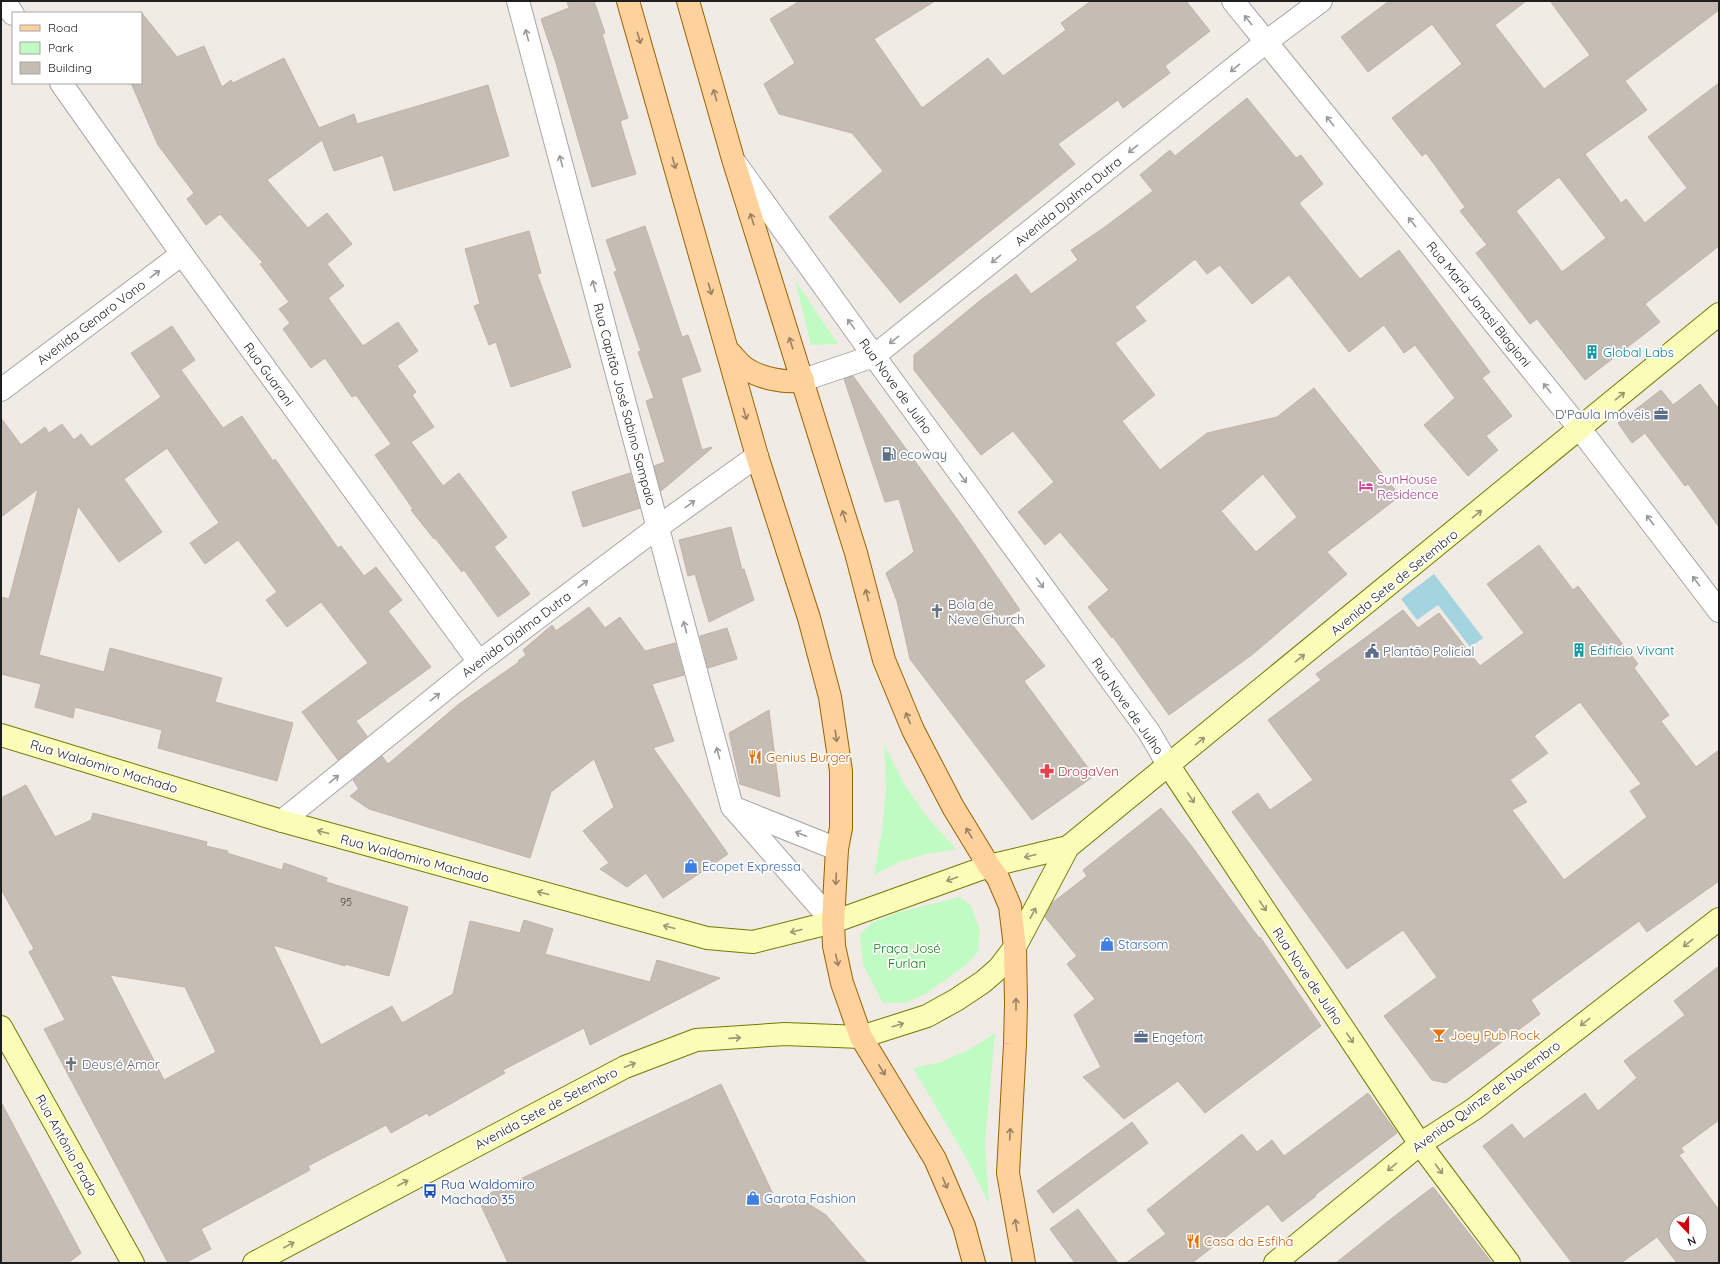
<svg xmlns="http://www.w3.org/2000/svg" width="1720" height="1264" font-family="Quicksand,sans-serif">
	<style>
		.park { fill: #c1fbc4 }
		.water { fill: #a4d4df }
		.building { fill: #c5bcb4; stroke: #c3b2a7; fill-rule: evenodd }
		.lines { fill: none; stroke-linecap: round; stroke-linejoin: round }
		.street-casing { stroke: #a6a6a6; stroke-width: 24 }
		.secondary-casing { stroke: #727c01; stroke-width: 24 }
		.primary-casing { stroke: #9b6300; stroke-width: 24 }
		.street { stroke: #fff; stroke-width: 22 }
		.secondary { stroke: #fafcb8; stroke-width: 22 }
		.primary { stroke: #ffd19c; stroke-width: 22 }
		.oneway { stroke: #9a9a9a }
		.oneway2 { stroke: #9a8164 }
		.oneway3 { stroke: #979973 }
		.labels { text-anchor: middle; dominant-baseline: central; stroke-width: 3.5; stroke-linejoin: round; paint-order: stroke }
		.number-label { font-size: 11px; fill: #484644 }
		.street-label { font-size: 13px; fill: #1f1f1f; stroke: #fff }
		.culture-label { font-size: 13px; fill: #0d838f; stroke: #fff; text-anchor: start }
		.service-label { font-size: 13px; fill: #4e5e75; stroke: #fff; text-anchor: start }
		.hotel-label { font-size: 13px; fill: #b23c85; stroke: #fff; text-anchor: start }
		.worship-label { font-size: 13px; fill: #5b616d; stroke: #fff; text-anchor: start }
		.food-label { font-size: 13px; fill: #c56008; stroke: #fff; text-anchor: start }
		.health-label { font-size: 13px; fill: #be3a42; stroke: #fff; text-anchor: start }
		.shop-label { font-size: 13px; fill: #366cbe; stroke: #fff; text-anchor: start }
		.park-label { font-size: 13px; fill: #07830e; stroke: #fff }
		.transit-label { font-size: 13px; fill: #164399; stroke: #fff; text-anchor: start }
	</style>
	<rect width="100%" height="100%" fill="#f0ece5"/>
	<g class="park">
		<polygon points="795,280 838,344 811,345"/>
		<polygon points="884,744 903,782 927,817 956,849 927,854 899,862 874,875 882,831 886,788"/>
		<polygon points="960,897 971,906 980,931 978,952 965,966 925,994 905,1003 883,1003 863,965 860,934 872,923 896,913"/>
		<polygon points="995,1033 985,1143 989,1204 964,1154 913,1068 941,1062 972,1048"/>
	</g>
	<polygon class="water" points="1434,574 1483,638 1470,647 1438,605 1417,620 1401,599"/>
	<g class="building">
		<polygon points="567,1 594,1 605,33 602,34 628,118 620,121 636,174 592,187 556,63 541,19 569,8"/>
		<polygon points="800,1 935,1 874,39 922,108 988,58 1003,76 1066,30 1061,23 1091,1 1186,1 1210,31 1165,66 1170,73 1123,108 1118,100 1058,144 1075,164 900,303 829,217 883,171 852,133 779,114 764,84 795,63 770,19"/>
		<path d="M1389,1H1526L1495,25L1544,89L1590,55L1550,1H1719V10L1625,81L1647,110L1585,154L1621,203L1626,199L1645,223L1687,188L1648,137L1719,83V246L1645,304L1660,322L1585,380L1537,319L1530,324L1476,253L1487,245L1460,211L1465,207L1426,153L1422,156L1392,118L1462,64L1432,24L1368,72L1341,37ZM1559,177L1606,238L1562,272L1516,211Z"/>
		<polygon points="141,12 177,57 204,46 222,87 231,80 233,83 284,58 319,128 354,114 357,124 488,85 509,156 394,191 383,155 334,171 322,140 267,180 308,228 327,213 352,244 327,264 344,286 328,298 363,346 398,322 418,351 397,366 416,392 412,395 434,427 411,442 443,486 459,473 481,502 507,537 494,547 530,594 498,617 464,570 462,572 435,538 434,539 411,510 413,509 375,455 391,444 356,395 352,397 325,358 311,368 283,329 290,323 279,309 289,302 260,264 263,263 220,214 206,225 187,199 194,193 158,145 131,83 141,83"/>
		<path d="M1247,98L1296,158L1301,155L1323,184L1299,203L1360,279L1399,250L1490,372L1482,378L1512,416L1486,436L1498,450L1468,476L1424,425L1455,398L1415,345L1404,353L1384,325L1349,352L1289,275L1252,304L1220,265L1207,274L1195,259L1135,307L1146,321L1115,343L1155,395L1122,421L1160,470L1207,433L1277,417L1314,388L1400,496L1327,552L1347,574L1253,654L1169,715L1113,637L1112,638L1088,607L1109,590L1060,532L1045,545L1018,512L1054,482L1013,431L981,455L914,370V355L982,299L1016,274L1031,294L1078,260L1071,250L1102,229L1153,191L1140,175L1170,150L1175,156ZM1263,474L1297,517L1256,552L1221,511Z"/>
		<polygon points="645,226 682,337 688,335 701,371 681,378 702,450 711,447 712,448 661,491 654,466 665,462 646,401 654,398 638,352 641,351 614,272 617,271 606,240"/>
		<polygon points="529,231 541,273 537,274 571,367 511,387 496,342 489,345 474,306 480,304 465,249"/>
		<polygon points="172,326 195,360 181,370 223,428 242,416 273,461 275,459 338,548 341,546 364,576 376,567 402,600 388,611 431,667 356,721 367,736 338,760 302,712 368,663 321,602 287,627 266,600 277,592 238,540 205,564 190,543 219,523 167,448 124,479 162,532 119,562 78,506 39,655 104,672 110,648 222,678 215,702 293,723 277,781 158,748 162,730 75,707 73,718 35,707 41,684 1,674 1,597 9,599 38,489 1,517 1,418 21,445 45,427 49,433 62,424 74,440 81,434 91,447 161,397 131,353"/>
		<polygon points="853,376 962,526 1020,610 1006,617 1045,666 1024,681 1094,776 1032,820 910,659 897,601 886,573 914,552 899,499 885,502 844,379"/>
		<polygon points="1700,384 1719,409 1719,527 1688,484 1685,486 1645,433 1632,443 1618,423 1661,390 1673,405"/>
		<polygon points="630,473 640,508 583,527 572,492"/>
		<polygon points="731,527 742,570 744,569 754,600 709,622 695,574 688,576 679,540"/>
		<path d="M1539,545L1573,590L1578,586L1638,664L1634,668L1669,715L1661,721L1696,767L1719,750V881L1647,932L1639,921L1531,1000L1540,1014L1446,1083L1432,1080L1384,1016L1437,977L1403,930L1347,969L1232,812L1258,793L1270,810L1313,780L1268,720L1321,680L1316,674L1403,610L1418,628L1439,613L1480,666L1524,633L1487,584ZM1580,702L1641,784L1630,791L1647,817L1564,880L1512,810L1527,802L1510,780L1548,753L1534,736Z"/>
		<polygon points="589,607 605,628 620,617 645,651 675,643 684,675 652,684 674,741 653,748 728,854 663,898 646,873 627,887 600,869 609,863 583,831 614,807 594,759 551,792 530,858 369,809 350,796 359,789 353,780 382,756 388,764 459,704 519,662 518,661 526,655 523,650 552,625 556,631"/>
		<polygon points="727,628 737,659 708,668 700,636"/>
		<polygon points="769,710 780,797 740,784 729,733"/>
		<path d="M26,785L55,837L91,820L93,813L207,842L206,846L228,851L227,853L282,870L284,863L327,878L326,882L408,907L389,976L345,964V966L273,945L321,1045L392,1006L402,1023L453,994L470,921L520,933L524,920L553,929L545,954L650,982L657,960L720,978L590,1045L584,1028L503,1070L505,1073L429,1116L427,1113L391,1133L386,1125L308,1166L310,1170L201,1229L211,1249L185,1263H168L44,1029L65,1020L29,952L34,949L1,889V798ZM110,975L185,987L216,1052L164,1080Z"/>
		<polygon points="1161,808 1190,844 1259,938 1260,937 1321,1026 1205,1113 1178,1081 1124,1119 1083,1077 1101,1067 1074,1015 1095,999 1067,964 1077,956 1045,917 1052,903 1087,876 1083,870"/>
		<path d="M1719,966V1120L1681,1148L1684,1152L1679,1155L1719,1210V1263H1677L1657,1237L1621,1263H1572L1483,1146L1512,1124L1524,1139L1585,1093L1598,1111L1637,1078L1624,1061L1685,1015L1674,1001ZM1676,1220H1700V1244H1676Z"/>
		<polygon points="721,1084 780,1209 801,1199 826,1215 867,1263 508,1263 478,1199"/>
		<polygon points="1368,1093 1397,1133 1315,1195 1316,1196 1282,1222 1268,1204 1192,1263 1126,1263 1166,1234 1147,1210 1242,1134 1257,1152 1272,1140 1284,1156"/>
		<polygon points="1,1102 81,1253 68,1263 1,1263"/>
		<polygon points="1132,1122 1148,1143 1053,1213 1037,1191"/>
		<polygon points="1433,1187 1492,1263 1336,1263 1387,1222"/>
		<polygon points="1078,1209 1118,1263 1075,1263 1050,1229"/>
	</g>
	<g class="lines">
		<defs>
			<g id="street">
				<polyline points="4,1 13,14"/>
				<polyline points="518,1 732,807 837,849"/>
				<polyline points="1233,1 1580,429 1719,611"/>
				<polyline points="61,83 182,254 479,662"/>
				<polyline points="736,164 874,356 1149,732 1169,766"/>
				<polyline points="803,380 874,356 1266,42 1321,1"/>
				<polyline points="1,390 182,254"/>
				<polyline points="735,810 833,922"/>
				<polyline points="282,821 479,662 658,527 757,456"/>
			</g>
			<g id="secondary">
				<polyline points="1,735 282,821 707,938 753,942 833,922 989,866 1068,847"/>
				<polyline points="1169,766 1420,1144 1509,1263"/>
				<polyline points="1,1027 133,1263"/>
				<polyline points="254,1263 625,1067 696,1040 785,1034 861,1037 927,1016 956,1000 983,982 999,968 1015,947 1068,847 1719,314"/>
				<polyline points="1275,1263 1420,1144 1474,1109 1719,919"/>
			</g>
			<g id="primary">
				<polyline points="628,1 757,456 809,618 830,697 841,771 841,828 837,849 833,922 834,946 842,983 861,1037 935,1159 964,1226 974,1263"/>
				<polyline points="688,1 733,159 856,553 884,660 913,730 953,807 989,866 998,878 1010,906 1015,947 1016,1004 1015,1044 1008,1173 1024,1263"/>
				<path d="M727,350C733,355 738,363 745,368C759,378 787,384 803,380"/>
			</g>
		</defs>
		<use href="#street" class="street-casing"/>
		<use href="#secondary" class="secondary-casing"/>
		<use href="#primary" class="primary-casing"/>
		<use href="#street" class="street"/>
		<use href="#secondary" class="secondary"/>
		<use href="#primary" class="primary"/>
	</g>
	<defs><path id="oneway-shaft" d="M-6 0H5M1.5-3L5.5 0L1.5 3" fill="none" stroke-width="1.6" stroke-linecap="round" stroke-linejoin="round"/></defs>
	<g class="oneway">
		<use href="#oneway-shaft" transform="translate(1248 20) rotate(-129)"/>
		<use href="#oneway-shaft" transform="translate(527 35) rotate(-105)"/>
		<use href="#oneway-shaft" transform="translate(1235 68) rotate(141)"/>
		<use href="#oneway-shaft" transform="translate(1330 121) rotate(-129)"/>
		<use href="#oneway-shaft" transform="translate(1133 149) rotate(141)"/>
		<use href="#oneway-shaft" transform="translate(561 161) rotate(-105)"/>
		<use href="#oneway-shaft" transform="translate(1412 222) rotate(-129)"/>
		<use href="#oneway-shaft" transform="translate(996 259) rotate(141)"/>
		<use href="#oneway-shaft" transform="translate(155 274) rotate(-37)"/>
		<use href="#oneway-shaft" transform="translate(594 286) rotate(-105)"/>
		<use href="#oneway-shaft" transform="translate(851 324) rotate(-126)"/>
		<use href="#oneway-shaft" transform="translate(894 340) rotate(141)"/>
		<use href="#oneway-shaft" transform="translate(1547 388) rotate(-129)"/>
		<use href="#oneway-shaft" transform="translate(963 478) rotate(54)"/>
		<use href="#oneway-shaft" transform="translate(690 504) rotate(-36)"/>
		<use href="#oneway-shaft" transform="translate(1650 520) rotate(-127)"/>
		<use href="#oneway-shaft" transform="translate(1696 581) rotate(-127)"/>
		<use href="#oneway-shaft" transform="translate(1040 583) rotate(54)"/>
		<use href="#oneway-shaft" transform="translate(583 584) rotate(-37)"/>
		<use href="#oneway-shaft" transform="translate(685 627) rotate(-105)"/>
		<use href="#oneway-shaft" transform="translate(435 697) rotate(-39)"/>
		<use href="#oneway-shaft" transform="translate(718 753) rotate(-105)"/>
		<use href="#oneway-shaft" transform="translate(334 779) rotate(-39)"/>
		<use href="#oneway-shaft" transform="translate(801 834) rotate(-159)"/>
	</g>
	<g class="oneway2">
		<use href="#oneway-shaft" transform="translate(639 38) rotate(74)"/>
		<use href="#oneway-shaft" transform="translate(715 95) rotate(-106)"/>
		<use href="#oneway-shaft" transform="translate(674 163) rotate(74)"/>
		<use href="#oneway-shaft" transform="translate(752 219) rotate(-108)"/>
		<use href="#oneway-shaft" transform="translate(710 289) rotate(74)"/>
		<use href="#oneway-shaft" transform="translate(791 343) rotate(-108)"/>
		<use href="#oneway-shaft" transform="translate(745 414) rotate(74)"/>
		<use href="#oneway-shaft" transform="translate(844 516) rotate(-107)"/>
		<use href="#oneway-shaft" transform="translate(867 595) rotate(-105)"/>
		<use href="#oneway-shaft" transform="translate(908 718) rotate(-112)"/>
		<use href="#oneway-shaft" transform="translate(836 736) rotate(82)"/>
		<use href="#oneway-shaft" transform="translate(969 833) rotate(-121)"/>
		<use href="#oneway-shaft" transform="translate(836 879) rotate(93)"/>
		<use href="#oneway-shaft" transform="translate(837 960) rotate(77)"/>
		<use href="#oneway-shaft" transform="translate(1016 1004) rotate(-90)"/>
		<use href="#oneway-shaft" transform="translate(882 1070) rotate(58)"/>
		<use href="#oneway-shaft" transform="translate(1010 1134) rotate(-87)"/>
		<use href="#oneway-shaft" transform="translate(945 1183) rotate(67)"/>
		<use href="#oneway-shaft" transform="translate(1016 1225) rotate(-99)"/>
	</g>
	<g class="oneway3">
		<use href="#oneway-shaft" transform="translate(1620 396) rotate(-40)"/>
		<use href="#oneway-shaft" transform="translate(1477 514) rotate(-39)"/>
		<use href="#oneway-shaft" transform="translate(1300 658) rotate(-39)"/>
		<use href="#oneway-shaft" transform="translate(1200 741) rotate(-39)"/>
		<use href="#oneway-shaft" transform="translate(1191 798) rotate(56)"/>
		<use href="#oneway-shaft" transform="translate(323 832) rotate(-165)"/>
		<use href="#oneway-shaft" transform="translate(1030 856) rotate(166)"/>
		<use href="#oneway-shaft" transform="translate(952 879) rotate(160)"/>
		<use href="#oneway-shaft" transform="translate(543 893) rotate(-165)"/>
		<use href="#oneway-shaft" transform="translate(1263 906) rotate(56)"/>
		<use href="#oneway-shaft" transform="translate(1033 913) rotate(-62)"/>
		<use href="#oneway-shaft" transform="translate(669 927) rotate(-165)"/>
		<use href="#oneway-shaft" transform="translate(796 931) rotate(166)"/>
		<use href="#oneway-shaft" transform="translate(1688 943) rotate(142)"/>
		<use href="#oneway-shaft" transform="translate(1585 1022) rotate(142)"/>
		<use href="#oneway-shaft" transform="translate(898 1025) rotate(-18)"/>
		<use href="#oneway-shaft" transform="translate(735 1038) rotate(-4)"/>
		<use href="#oneway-shaft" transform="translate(1350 1038) rotate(56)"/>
		<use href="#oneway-shaft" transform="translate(630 1065) rotate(-21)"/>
		<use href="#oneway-shaft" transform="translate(1392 1167) rotate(141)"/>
		<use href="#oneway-shaft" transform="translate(1439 1169) rotate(53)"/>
		<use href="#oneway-shaft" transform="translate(403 1183) rotate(-28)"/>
		<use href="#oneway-shaft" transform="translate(289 1245) rotate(-28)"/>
	</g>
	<defs>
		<symbol id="building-bare" viewBox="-9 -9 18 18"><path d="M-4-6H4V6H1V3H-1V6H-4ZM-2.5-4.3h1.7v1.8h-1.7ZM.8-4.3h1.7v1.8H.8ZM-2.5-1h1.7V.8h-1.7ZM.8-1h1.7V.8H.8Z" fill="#0f9aa8" stroke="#fff" stroke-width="2.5" paint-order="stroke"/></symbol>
		<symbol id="office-bare" viewBox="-9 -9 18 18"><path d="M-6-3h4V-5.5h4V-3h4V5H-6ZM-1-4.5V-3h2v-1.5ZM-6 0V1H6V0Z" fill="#5c6f8a" stroke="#fff" stroke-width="2.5" paint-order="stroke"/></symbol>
		<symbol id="fuel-bare" viewBox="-9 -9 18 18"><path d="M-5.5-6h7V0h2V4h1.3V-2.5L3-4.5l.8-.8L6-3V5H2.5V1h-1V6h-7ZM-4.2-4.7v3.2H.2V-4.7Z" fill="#5c6f8a" stroke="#fff" stroke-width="2.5" paint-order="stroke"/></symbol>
		<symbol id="hotel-bare" viewBox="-9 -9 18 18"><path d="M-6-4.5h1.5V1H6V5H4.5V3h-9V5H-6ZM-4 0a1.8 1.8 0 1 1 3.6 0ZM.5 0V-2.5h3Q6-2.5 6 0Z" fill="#d1479c" stroke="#fff" stroke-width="2.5" paint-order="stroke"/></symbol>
		<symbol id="church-bare" viewBox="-9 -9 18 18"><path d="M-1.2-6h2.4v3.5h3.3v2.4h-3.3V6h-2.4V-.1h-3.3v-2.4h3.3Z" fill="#6b7280" stroke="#fff" stroke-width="2.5" paint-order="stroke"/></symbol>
		<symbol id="civic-bare" viewBox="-9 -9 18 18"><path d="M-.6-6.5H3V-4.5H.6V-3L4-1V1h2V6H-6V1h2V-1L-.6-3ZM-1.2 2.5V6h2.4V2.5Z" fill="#5c6f8a" stroke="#fff" stroke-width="2.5" paint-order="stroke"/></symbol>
		<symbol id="restaurant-bare" viewBox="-9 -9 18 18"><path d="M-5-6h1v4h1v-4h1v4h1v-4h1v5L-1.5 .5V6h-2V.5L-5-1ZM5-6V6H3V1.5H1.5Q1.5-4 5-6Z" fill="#e8710a" stroke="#fff" stroke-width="2.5" paint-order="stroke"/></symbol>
		<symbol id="pharmacy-bare" viewBox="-9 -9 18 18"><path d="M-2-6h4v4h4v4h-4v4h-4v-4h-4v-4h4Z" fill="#e0444e" stroke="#fff" stroke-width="2.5" paint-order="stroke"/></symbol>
		<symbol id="shop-bare" viewBox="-9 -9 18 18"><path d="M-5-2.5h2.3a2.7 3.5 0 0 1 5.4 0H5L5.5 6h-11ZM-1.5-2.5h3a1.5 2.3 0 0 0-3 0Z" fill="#3f7fe0" stroke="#fff" stroke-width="2.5" paint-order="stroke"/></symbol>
		<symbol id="bar-bare" viewBox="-9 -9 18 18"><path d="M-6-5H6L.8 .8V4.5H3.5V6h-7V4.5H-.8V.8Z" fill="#e8710a" stroke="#fff" stroke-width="2.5" paint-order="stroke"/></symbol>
		<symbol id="bus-bare" viewBox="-9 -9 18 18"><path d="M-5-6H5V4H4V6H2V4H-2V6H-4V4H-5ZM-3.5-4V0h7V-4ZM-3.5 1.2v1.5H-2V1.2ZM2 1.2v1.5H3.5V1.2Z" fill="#1a4fb4" stroke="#fff" stroke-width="2.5" paint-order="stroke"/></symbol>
	</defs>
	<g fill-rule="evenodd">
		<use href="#building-bare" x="1582" y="342" width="20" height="20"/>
		<use href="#office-bare" x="1651" y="404" width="20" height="20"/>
		<use href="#fuel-bare" x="879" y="444" width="20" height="20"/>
		<use href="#hotel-bare" x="1356" y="476" width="20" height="20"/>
		<use href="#church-bare" x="927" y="601" width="20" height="20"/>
		<use href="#building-bare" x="1569" y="640" width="20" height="20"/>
		<use href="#civic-bare" x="1362" y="641" width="20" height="20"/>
		<use href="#restaurant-bare" x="745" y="747" width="20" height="20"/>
		<use href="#pharmacy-bare" x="1037" y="761" width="20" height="20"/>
		<use href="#shop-bare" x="681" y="856" width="20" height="20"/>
		<use href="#shop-bare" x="1097" y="934" width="20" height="20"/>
		<use href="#bar-bare" x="1429" y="1025" width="20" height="20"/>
		<use href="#office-bare" x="1131" y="1027" width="20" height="20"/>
		<use href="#church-bare" x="61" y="1054" width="20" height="20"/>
		<use href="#bus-bare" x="420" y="1181" width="20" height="20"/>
		<use href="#shop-bare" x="743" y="1188" width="20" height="20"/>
		<use href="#restaurant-bare" x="1183" y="1231" width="20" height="20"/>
	</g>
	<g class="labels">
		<g class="number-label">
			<text x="346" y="902">95</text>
		</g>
		<g class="street-label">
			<text transform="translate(1068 201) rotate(-39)">Avenida Djalma Dutra</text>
			<text transform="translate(1479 304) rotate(51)">Rua Maria Janasi Biagioni</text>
			<text transform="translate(91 322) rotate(-37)">Avenida Genaro Vono</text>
			<text transform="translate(269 374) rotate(54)">Rua Guarani</text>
			<text transform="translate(896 386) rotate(54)">Rua Nove de Julho</text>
			<text transform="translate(625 404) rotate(75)">Rua Capitão José Sabino Sampaio</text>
			<text transform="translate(1394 582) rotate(-39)">Avenida Sete de Setembro</text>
			<text transform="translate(516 634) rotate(-37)">Avenida Djalma Dutra</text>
			<text transform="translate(1128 706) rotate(55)">Rua Nove de Julho</text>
			<text transform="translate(104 766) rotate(17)">Rua Waldomiro Machado</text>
			<text transform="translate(415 858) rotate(15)">Rua Waldomiro Machado</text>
			<text transform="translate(1308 976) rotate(56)">Rua Nove de Julho</text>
			<text transform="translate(1486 1096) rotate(-36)">Avenida Quinze de Novembro</text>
			<text transform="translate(546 1108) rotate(-28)">Avenida Sete de Setembro</text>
			<text transform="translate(67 1145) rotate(61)">Rua Antônio Prado</text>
		</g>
		<g class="culture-label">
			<text x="1603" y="352">Global Labs</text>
			<text x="1590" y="650">Edifício Vivant</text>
		</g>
		<g class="service-label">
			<text x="1650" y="414" text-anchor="end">D'Paula Imóveis</text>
			<text x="900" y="454">ecoway</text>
			<text x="1383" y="651">Plantão Policial</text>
			<text x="1152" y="1037">Engefort</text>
		</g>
		<g class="hotel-label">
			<text x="1377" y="479">SunHouse<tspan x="1377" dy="15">Residence</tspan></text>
		</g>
		<g class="worship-label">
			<text x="948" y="604">Bola de<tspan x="948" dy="15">Neve Church</tspan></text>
			<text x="82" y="1064">Deus é Amor</text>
		</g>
		<g class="food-label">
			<text x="766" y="757">Genius Burger</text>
			<text x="1450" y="1035">Joey Pub Rock</text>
			<text x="1204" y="1241">Casa da Esfiha</text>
		</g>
		<g class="health-label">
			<text x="1058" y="771">DrogaVen</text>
		</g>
		<g class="shop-label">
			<text x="702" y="866">Ecopet Expressa</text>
			<text x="1118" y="944">Starsom</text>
			<text x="764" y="1198">Garota Fashion</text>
		</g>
		<g class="park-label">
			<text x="907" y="948">Praça José<tspan x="907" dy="15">Furlan</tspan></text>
		</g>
		<g class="transit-label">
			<text x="441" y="1184">Rua Waldomiro<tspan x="441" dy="15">Machado 35</tspan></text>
		</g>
	</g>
	<rect width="1720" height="1264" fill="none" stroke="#1f1f1f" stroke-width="4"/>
	<rect x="12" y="12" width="130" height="72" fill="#ffffff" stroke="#a5a5a5"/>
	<rect x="20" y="25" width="20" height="6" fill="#ffd19c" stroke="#a5a5a5"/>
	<text x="48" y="32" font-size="12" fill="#1f1f1f">Road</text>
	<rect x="20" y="42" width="20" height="12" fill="#c1fbc4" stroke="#a5a5a5"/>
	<text x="48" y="52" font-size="12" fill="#1f1f1f">Park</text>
	<rect x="20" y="62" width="20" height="12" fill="#c5bcb4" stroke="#a5a5a5"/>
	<text x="48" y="72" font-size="12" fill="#1f1f1f">Building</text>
	<g transform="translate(1688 1232) rotate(158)"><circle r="19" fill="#ffffff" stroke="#a5a5a5"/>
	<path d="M0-3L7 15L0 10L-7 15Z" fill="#cf0006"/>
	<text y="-6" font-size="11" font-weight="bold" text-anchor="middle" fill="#1f1f1f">N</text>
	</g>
</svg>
